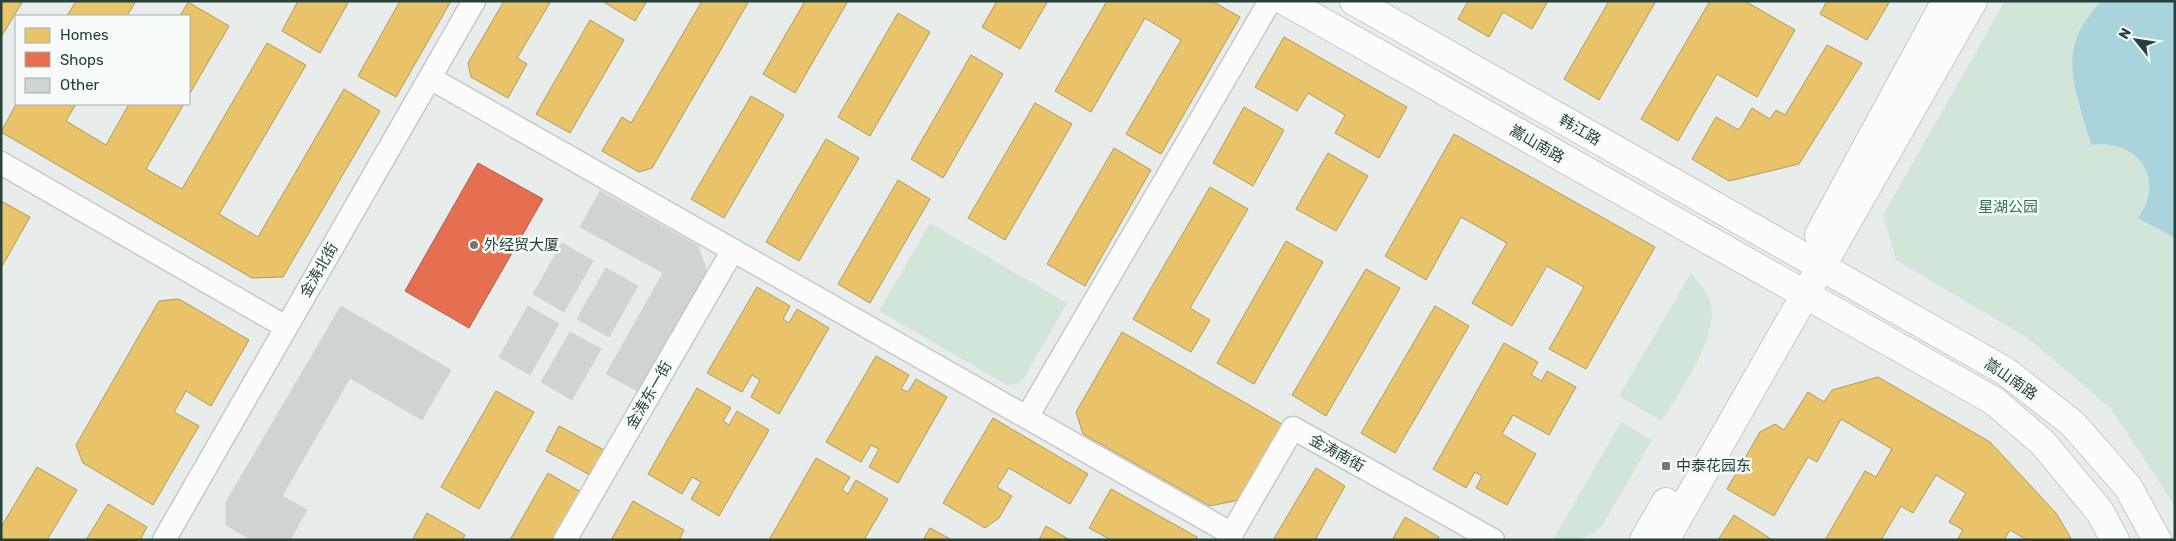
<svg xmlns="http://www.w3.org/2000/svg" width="2176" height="541" font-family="Rubik,'Noto Sans SC',sans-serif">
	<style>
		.green { fill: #d1e6d8 }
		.water { fill: #a9d4db }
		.homes { fill: #e9c46a; stroke: #ae9d5c }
		.shops { fill: #e76f51; stroke: #ac624a }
		.building { fill: #cfd4d2; stroke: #d1d6d4 }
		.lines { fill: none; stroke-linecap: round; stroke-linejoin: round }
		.street-casing { stroke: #c5cac8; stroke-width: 25 }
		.secondary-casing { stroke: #c3cbc8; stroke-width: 30 }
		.street { stroke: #fcfcfc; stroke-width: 22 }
		.secondary { stroke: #fcfcfc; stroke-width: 28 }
		.poi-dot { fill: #697e78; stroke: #f7fbf9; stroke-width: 2 }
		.labels { text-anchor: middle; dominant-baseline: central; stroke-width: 5; stroke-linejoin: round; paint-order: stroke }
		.street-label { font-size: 15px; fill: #24423a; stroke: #f7fbf9 }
		.park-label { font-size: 15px; fill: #2d7a4b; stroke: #f7fbf9 }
		.poi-label { font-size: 15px; fill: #24423a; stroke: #f7fbf9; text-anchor: start }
	</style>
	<rect width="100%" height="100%" fill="#e8edeb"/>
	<g class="green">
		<path d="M2005,1H2102L2098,4L2087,130L2090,145C2137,138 2167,179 2138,218L2175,238V506L2110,408L2029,339L1896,260L1883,215Z"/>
		<polygon points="930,223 1067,303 1024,378 1017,384 1007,385 879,311"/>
		<path d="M1691,273C1696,280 1703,287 1707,294C1727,329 1679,391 1662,421L1619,396Z"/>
		<path d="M1621,422L1652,440L1602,526C1585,541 1577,540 1553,540Z"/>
	</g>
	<path class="water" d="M2102,1H2175V238L2138,218C2167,179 2137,138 2091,145C2081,103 2057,59 2087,19C2092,12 2096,6 2102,1Z"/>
	<g class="homes">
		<polygon points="1,1 23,1 1,37"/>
		<polygon points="76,1 136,1 127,16 67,16"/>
		<polygon points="298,1 349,1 320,53 282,31"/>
		<polygon points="400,1 451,1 396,97 358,76"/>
		<polygon points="504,1 551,1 517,58 527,64 508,98 471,77 468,63"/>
		<polygon points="602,1 647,1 635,21"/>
		<polygon points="702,1 749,1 652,168 639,172 602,151 622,117 631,123"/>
		<polygon points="805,1 848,1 795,93 763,74"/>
		<polygon points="997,1 1048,1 1020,49 982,27"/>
		<polygon points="1107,1 1212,1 1240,17 1161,154 1126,134 1181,40 1145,18 1091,112 1055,91"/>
		<polygon points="1468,1 1548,1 1532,29 1503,12 1489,37 1458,19"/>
		<polygon points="1609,1 1656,1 1599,100 1564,79"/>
		<polygon points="1710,1 1745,1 1795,30 1757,97 1717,74 1678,141 1641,119"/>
		<polygon points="1827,1 1890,1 1867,40 1820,14"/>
		<polygon points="188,2 229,26 189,95 189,16 180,16"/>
		<polygon points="898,13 930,32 870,136 838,117"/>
		<polygon points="590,20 624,40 570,133 536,114"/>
		<polygon points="1284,37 1407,107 1379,158 1335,133 1345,115 1308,93 1297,111 1255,87"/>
		<polygon points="267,43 306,65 219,214 258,237 344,89 380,111 283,277 252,278 1,132 16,104 76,104 66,121 106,145 129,104 184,104 146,169 182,189"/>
		<polygon points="1827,45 1862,63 1799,164 1729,181 1692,159 1716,117 1739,130 1752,108 1770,119 1776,110 1785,115"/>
		<polygon points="971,55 1003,74 943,178 911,159"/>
		<polygon points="751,96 784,115 724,218 691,199"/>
		<polygon points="1035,103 1072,124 1005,240 968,218"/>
		<polygon points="1244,107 1284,130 1253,186 1213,163"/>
		<polygon points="1454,134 1655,247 1586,369 1549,349 1584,287 1547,266 1512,326 1472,303 1507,243 1461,217 1426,280 1385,256"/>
		<polygon points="826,139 859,158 799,261 766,242"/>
		<polygon points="1114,148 1151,170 1085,286 1047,264"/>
		<polygon points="1328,153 1368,176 1336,231 1296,209"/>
		<polygon points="898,180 930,199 870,303 838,284"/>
		<polygon points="1210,187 1248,209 1190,308 1210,320 1191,352 1133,319"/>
		<polygon points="1,201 30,217 1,268"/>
		<polygon points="1286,241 1323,262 1254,384 1217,363"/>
		<polygon points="1366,269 1400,288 1326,416 1292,395"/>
		<polygon points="757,287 790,306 783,319 789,323 797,309 829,328 779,414 751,397 760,380 752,375 742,392 707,373"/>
		<polygon points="179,299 249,340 211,406 186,391 174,412 199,426 153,505 83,463 76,445 159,301"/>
		<polygon points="1435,306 1469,326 1395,453 1361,433"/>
		<polygon points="1122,332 1282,424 1239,500 1210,506 1083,434 1076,412"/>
		<polygon points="1504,343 1538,362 1531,375 1542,381 1547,371 1576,387 1549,435 1513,415 1502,434 1536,454 1507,505 1476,488 1482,476 1475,472 1466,488 1433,469"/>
		<polygon points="876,356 909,375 901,389 908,392 916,379 947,397 898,483 869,467 879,449 871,445 861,462 826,442"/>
		<polygon points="1878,377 1990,442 2056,513 2072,540 2027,540 2010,530 2004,540 1957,540 1963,530 1949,522 1966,493 1936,475 1913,513 1901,506 1881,540 1825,540 1865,471 1876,477 1892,449 1841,419 1817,462 1808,457 1774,516 1727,489 1760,432 1775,424 1784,430 1808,392 1824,402 1832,390"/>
		<polygon points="697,388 731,408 723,421 729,425 737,411 769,430 719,516 691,499 701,482 692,477 682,494 648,474"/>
		<polygon points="496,391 534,412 479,509 441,487"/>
		<polygon points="993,418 1088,474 1070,504 1009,468 997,487 1012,496 999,518 985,528 943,503"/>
		<polygon points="559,426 604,450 590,475 546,451"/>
		<polygon points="816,458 850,477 842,490 848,494 856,480 888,499 864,540 769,540"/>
		<polygon points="37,467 77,490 47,540 1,540 1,527"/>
		<polygon points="1316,468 1345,486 1315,540 1273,540"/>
		<polygon points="548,473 581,492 554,540 510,540"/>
		<polygon points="1111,489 1197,537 1197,540 1111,540 1089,528"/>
		<polygon points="633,501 684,530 679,540 611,540"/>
		<polygon points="108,504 147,527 140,540 86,540"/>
		<polygon points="427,513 465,535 462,540 412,540"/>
		<polygon points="1734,515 1771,539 1770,540 1718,540"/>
		<polygon points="1405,517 1439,537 1437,540 1392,540"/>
		<polygon points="1046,526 1070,540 1039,540"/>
		<polygon points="930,528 952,540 923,540"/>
	</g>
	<polygon class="shops" points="478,163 543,199 469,328 405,291"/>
	<g class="building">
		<polygon points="600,191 698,246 709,276 643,394 606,374 663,273 580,227"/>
		<polygon points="562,243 593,261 564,312 533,294"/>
		<polygon points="606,268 638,286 609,337 577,319"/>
		<polygon points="341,306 451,370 422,420 350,378 282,496 307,510 290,540 251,540 226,525 226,502"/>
		<polygon points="528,306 559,324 530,375 499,357"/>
		<polygon points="570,332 601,349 572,400 541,382"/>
	</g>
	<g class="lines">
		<defs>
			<g id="street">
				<polyline points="430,78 1232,534"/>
				<polyline points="1,163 286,327"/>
				<polyline points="1027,417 1270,1"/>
				<polyline points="164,540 474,1"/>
				<polyline points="565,540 733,250"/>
				<polyline points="1228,540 1293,428 1493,540"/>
			</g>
			<g id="secondary">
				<polyline points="1285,1 1994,401 2043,443 2100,512 2115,540"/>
				<polyline points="1354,1 2005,371 2073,424 2128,487 2157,540"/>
				<polyline points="1819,235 1946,1"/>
				<polyline points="1644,540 1666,502"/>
				<polyline points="1665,540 1973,1"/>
			</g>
		</defs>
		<use href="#street" class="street-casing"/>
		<use href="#secondary" class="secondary-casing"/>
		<use href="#street" class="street"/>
		<use href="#secondary" class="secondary"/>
	</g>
	<g class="poi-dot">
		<circle cx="474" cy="245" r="5"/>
		<rect x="1661" y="461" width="10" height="10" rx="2.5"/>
	</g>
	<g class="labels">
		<g class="street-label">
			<text transform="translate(1580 130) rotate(30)">韩江路</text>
			<text transform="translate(1537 144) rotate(30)">嵩山南路</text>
			<text transform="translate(319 270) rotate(-60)">金涛北街</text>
			<text transform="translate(2011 379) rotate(35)">嵩山南路</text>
			<text transform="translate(649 395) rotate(-60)">金涛东一街</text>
			<text transform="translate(1337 453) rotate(29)">金涛南街</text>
		</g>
		<g class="park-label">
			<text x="2008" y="207">星湖公园</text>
		</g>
		<g class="poi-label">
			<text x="484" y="245">外经贸大厦</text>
			<text x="1676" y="466">中泰花园东</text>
		</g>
	</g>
	<rect width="2176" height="541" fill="none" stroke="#24423a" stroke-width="5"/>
	<rect x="15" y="15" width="175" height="90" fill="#f7fbf9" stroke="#a3b1ad"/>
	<rect x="25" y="28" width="25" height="15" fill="#e9c46a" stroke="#a3b1ad"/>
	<text x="60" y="40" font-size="15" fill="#24423a">Homes</text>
	<rect x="25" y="52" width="25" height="15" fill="#e76f51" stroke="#a3b1ad"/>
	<text x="60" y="65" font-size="15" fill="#24423a">Shops</text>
	<rect x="25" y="78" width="25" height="15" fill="#cfd4d2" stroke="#a3b1ad"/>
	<text x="60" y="90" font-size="15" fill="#24423a">Other</text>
	<g transform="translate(2136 40) rotate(300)" stroke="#f7fbf9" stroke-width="4" paint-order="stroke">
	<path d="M0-4L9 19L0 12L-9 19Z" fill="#24423a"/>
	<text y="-8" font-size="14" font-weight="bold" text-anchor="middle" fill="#24423a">N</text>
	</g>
</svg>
